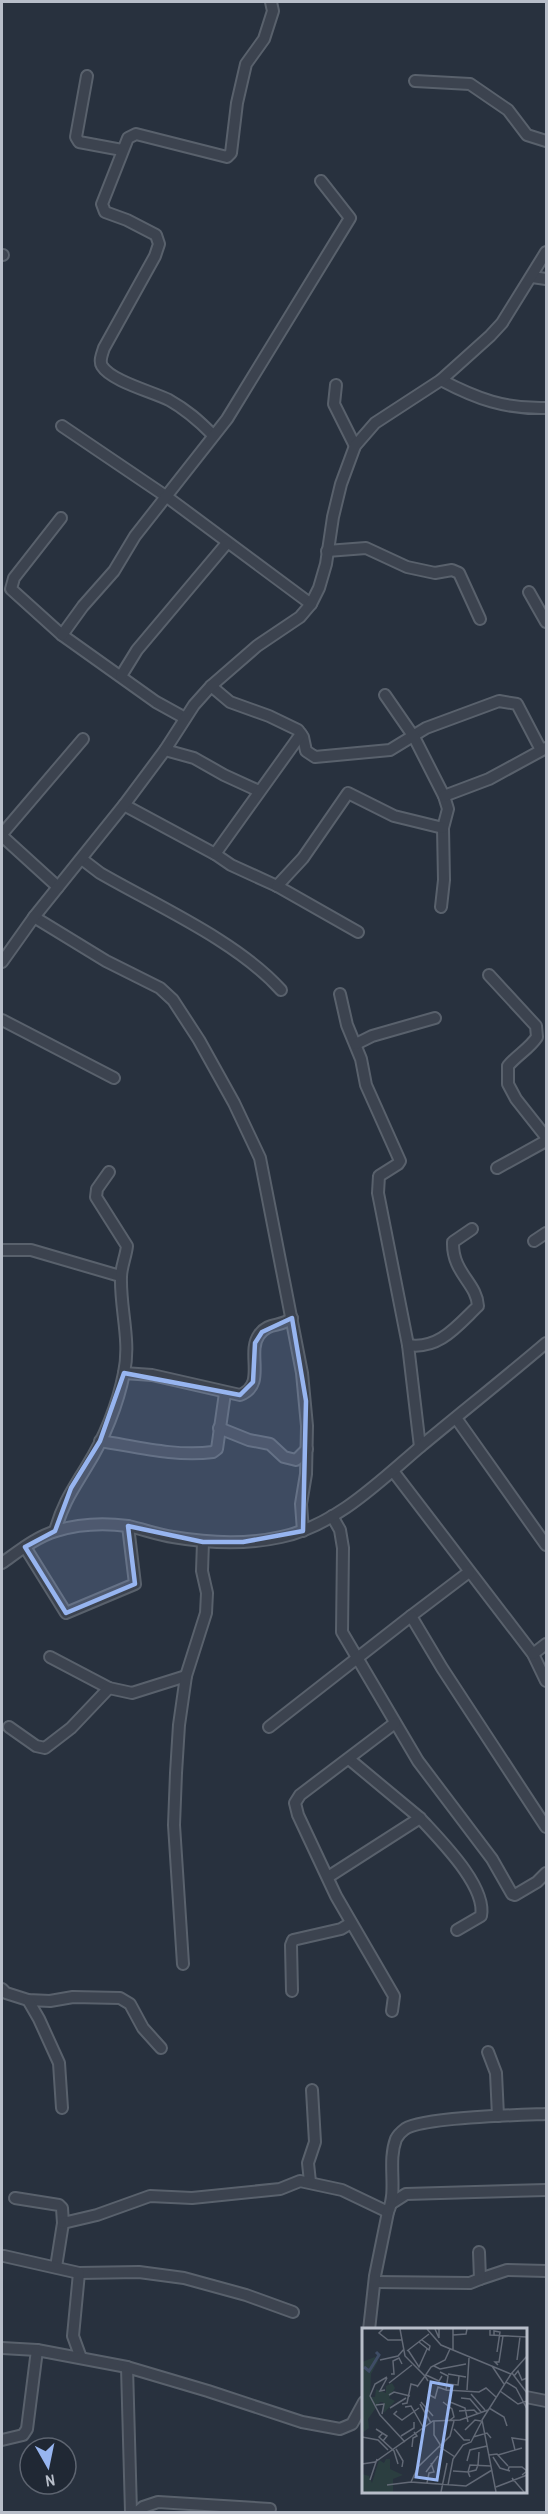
<svg xmlns="http://www.w3.org/2000/svg" width="548" height="2514" font-family="'Archivo Narrow',sans-serif">
	<style>
		.lines { fill: none; stroke-linecap: round; stroke-linejoin: round }
		.minor-casing { stroke: #59616c; stroke-width: 14 }
		.minor { stroke: #3c434f; stroke-width: 10 }
		.marked { fill: #97b5f0; fill-opacity: 0.2; stroke: #97b5f0; stroke-width: 4.5; stroke-linejoin: round }
		.inset-river { fill: none; stroke: #3f4d66; stroke-width: 3 }
		.inset-road { fill: none; stroke: #626976; stroke-width: 1.5 }
		.view { fill: #97b5f0; fill-opacity: 0.15; stroke: #97b5f0; stroke-width: 3 }
		.inset-edge { fill: none; stroke: #b8bec9; stroke-width: 3 }
	</style>
	<rect width="100%" height="100%" fill="#28313e"/>
	<g class="lines">
		<defs>
			<g id="minor">
				<polyline points="87,76 76,137 79,142 122,150"/>
				<polyline points="415,81 470,84 508,110 527,135 546,141"/>
				<polyline points="2,255 3,255"/>
				<polyline points="532,277 546,279"/>
				<path d="M441,380C477,399 505,409 546,408"/>
				<polyline points="336,385 334,404 355,446"/>
				<polyline points="62,426 167,497 311,604"/>
				<path d="M213,435C199,421 187,410 169,400C153,392 111,381 102,366C99,361 102,354 104,348L155,256L159,244L156,235L127,220L105,212L102,204L128,138L136,134L227,157L231,153L237,103L246,64L264,39L273,11L271,2"/>
				<polyline points="61,518 14,578 11,589 62,635 156,702 185,718"/>
				<polyline points="327,551 366,548 407,567 435,573 452,570 459,573 480,619"/>
				<polyline points="529,592 546,622"/>
				<polyline points="62,635 83,606 114,571 135,536 227,419 350,218 321,181"/>
				<polyline points="121,676 137,650 227,543"/>
				<polyline points="211,686 230,702 269,716 298,730 303,737 306,751 315,757 390,750 426,728 499,701 517,704 541,750"/>
				<polyline points="385,695 414,737 444,796 448,809 443,828 444,880 441,907"/>
				<polyline points="165,750 194,758 224,775 259,791"/>
				<polyline points="444,796 489,779 546,748"/>
				<polyline points="124,805 215,854 231,865 277,886 358,932"/>
				<polyline points="2,834 83,739"/>
				<polyline points="2,836 58,887"/>
				<polyline points="215,854 301,734"/>
				<path d="M83,860L100,873C157,906 237,941 281,990"/>
				<polyline points="277,886 303,858 348,793 394,816 443,828"/>
				<polyline points="34,917 106,961 160,988 173,1000 199,1040 234,1103 260,1158 302,1373 307,1426 306,1474 301,1504 303,1531"/>
				<polyline points="2,962 34,917 124,805 165,750 194,705 211,686 257,646 300,617 311,604 319,588 326,564 333,517 341,484 355,446 375,423 441,380 490,336 502,323 546,252"/>
				<path d="M489,975L536,1026L537,1037C529,1049 517,1055 508,1066V1084L516,1099L546,1137"/>
				<polyline points="340,994 347,1025 361,1059 366,1085 400,1161 398,1164 379,1176 378,1193 408,1345 420,1447"/>
				<polyline points="2,1020 114,1078"/>
				<polyline points="356,1044 372,1036 435,1018"/>
				<polyline points="497,1168 546,1141"/>
				<polyline points="534,1241 546,1233"/>
				<polyline points="2,1250 31,1250 120,1276"/>
				<path d="M408,1345C439,1350 457,1326 478,1306C477,1283 452,1273 453,1242L472,1229"/>
				<path d="M124,1373L152,1375L240,1395C267,1385 246,1353 259,1335C269,1321 280,1328 292,1318"/>
				<polyline points="456,1418 546,1545"/>
				<polyline points="219,1428 249,1440 270,1444 284,1457 296,1460 307,1449"/>
				<path d="M100,1441C138,1447 176,1457 213,1452L217,1449L225,1393"/>
				<polyline points="393,1471 533,1654 546,1681"/>
				<polyline points="332,1516 340,1530 343,1548 342,1632 418,1761 492,1859 512,1894 515,1895 537,1882 546,1873"/>
				<path d="M55,1531C63,1503 72,1491 87,1466C104,1439 118,1404 124,1373C131,1341 120,1309 121,1277C121,1267 126,1256 127,1246L96,1197L97,1189L109,1172"/>
				<polyline points="25,1547 66,1613 135,1584 128,1526"/>
				<path d="M2,1563C19,1551 36,1537 56,1531C79,1524 105,1523 128,1526C143,1529 158,1535 173,1537C208,1543 245,1545 281,1537C335,1526 379,1482 420,1447C462,1412 505,1378 546,1343"/>
				<polyline points="411,1616 469,1572"/>
				<polyline points="533,1654 546,1644"/>
				<polyline points="50,1657 109,1688 132,1693 186,1676"/>
				<polyline points="9,1727 36,1746 45,1748 71,1728 109,1688"/>
				<polyline points="269,1727 411,1616 442,1668 546,1827"/>
				<path d="M420,1818C440,1840 487,1886 481,1916L457,1930"/>
				<polyline points="328,1877 420,1818 349,1759"/>
				<polyline points="183,1964 174,1825 176,1773 179,1725 186,1676 206,1613 207,1593 202,1571 203,1542"/>
				<polyline points="2,1989 6,1993 28,2000 50,2001 73,1997 120,1998 130,2004 143,2028 161,2048"/>
				<polyline points="292,1991 291,1945 293,1940 341,1929 351,1923"/>
				<polyline points="28,2000 39,2019 59,2063 62,2108"/>
				<polyline points="392,2011 394,1996 336,1896 298,1815 295,1803 300,1795 395,1723"/>
				<polyline points="488,2052 496,2073 498,2116"/>
				<polyline points="310,2182 308,2163 315,2142 312,2090"/>
				<polyline points="15,2198 59,2205 62,2208 63,2223 56,2267"/>
				<polyline points="392,2203 406,2194 546,2190"/>
				<polyline points="63,2223 97,2215 150,2196 192,2198 280,2189 300,2181 342,2190 388,2212"/>
				<polyline points="4,2256 79,2273 139,2272 184,2278 246,2295 293,2312"/>
				<polyline points="79,2273 73,2336 81,2358"/>
				<polyline points="480,2279 507,2270 546,2271"/>
				<polyline points="375,2282 470,2283 480,2279 479,2252"/>
				<path d="M369,2330L375,2276L388,2212C398,2190 387,2163 396,2139C398,2135 401,2132 405,2129C424,2117 520,2115 546,2114"/>
				<polyline points="2,2348 37,2350 127,2367"/>
				<polyline points="526,2397 546,2401"/>
				<polyline points="2,2440 23,2435 27,2429 37,2350"/>
				<polyline points="131,2512 127,2367 208,2391 302,2422 340,2429 352,2424 364,2402"/>
				<polyline points="137,2512 143,2507 158,2502 270,2509"/>
			</g>
		</defs>
		<use href="#minor" class="minor-casing"/>
		<use href="#minor" class="minor"/>
	</g>
	<path class="marked" d="M292,1318L306,1401L303,1531L243,1542H203L128,1526L135,1584L66,1613L25,1547L55,1531L71,1488L100,1441L124,1373L240,1395L253,1382L255,1343L262,1332Z"/>
	<g transform="translate(362 2328)">
		<rect width="165" height="165" fill="#28313e"/>
		<path d="M13,29L16,33L9,46L8,69H13L14,61L24,65V58L30,55L33,60L27,70L33,73L22,85L21,74H18L6,91L7,100L0,105V34ZM24,131H28V141L41,147L31,151V164H0V146L7,148L10,155L17,132L22,135Z" fill="#2b3e40"/>
		<path class="inset-river" d="M2,39L7,43L9,40L17,27L14,24"/>
		<path class="inset-road" d="M21,1L17,5L26,12H40M38,1L43,28L63,48L69,39L83,32L88,21M65,1L79,17L149,46L120,92L134,164M73,1L77,10V1M91,1V22M128,2V7L165,9M91,7L104,6L105,1M132,8V3L138,4L135,24M57,14L67,22L68,18L60,12M46,22L57,39L65,21M45,23L67,6M18,32L36,28L42,21M155,32L158,9M136,37L133,34H137L141,8M72,38L78,41L104,36M130,38L142,56M150,45L165,65M29,46H32L31,33L37,30L40,36M86,46L104,49M149,46L165,28M64,47L77,53L80,48M152,48L156,43L160,52L165,50M25,49L13,56L8,68L18,87L43,114M144,54L154,60L165,81M27,55L50,37M85,56L96,57L97,48M55,59L63,48L66,53M23,62L18,63L25,50M84,62L117,64L124,60L134,69M105,62L107,30M138,63L156,76L165,73M66,66L73,70L76,59L84,62L86,48L78,44M109,66L123,82M27,67L32,64L48,68M99,70L108,71L119,84M59,74L71,88M81,74L90,81L92,89L88,92M88,74L103,80L106,94M40,76L45,75L49,56L56,58M58,76L69,95M14,77L22,76L20,86M43,79L49,78L61,99M28,80L44,70M127,80L142,89L145,98M35,83L32,86L40,92L57,80M97,83L112,82L116,86M72,93V107L79,118M92,93L88,108L56,139L49,154L104,158L130,142M14,101L25,108L21,113M92,101L102,112H108M103,102L113,92L119,93M21,105L17,109L32,123L36,136M39,108L52,100V94M0,109L16,112L26,122M111,109L125,105L129,110M50,119L51,110L55,108L52,104M78,119L93,129M34,121L41,133L40,139M153,122L150,110L165,112M127,127L135,126L146,138M136,127L160,120M131,129L138,140L148,143M105,133L108,122L125,118M0,136L13,134L71,93L98,92L126,82M91,143L106,144L108,137L129,138M146,143L147,139H160L165,143L160,147M64,144L76,128M108,149L106,144L114,142L116,137L117,124M150,150L162,164M8,152L15,131M65,155L67,145L72,144L69,135M25,157L49,154M86,157L91,131L101,117L109,114L120,93M134,159L165,147M79,164L85,135"/>
		<path class="view" d="M69,54L90,58L75,152L54,149Z"/>
		<rect width="165" height="165" class="inset-edge"/>
	</g>
	<rect width="548" height="2514" fill="none" stroke="#b8bec9" stroke-width="6"/>
	<g transform="translate(48 2466) rotate(171)"><circle r="28" fill="#202834" stroke="#5d6470" stroke-width="1.5"/>
	<path d="M0-4.5L10 22L0 15L-10 22Z" fill="#97b5f0"/>
	<text y="-9" font-size="16" font-weight="bold" text-anchor="middle" fill="#b8bec9">N</text>
	</g>
</svg>
